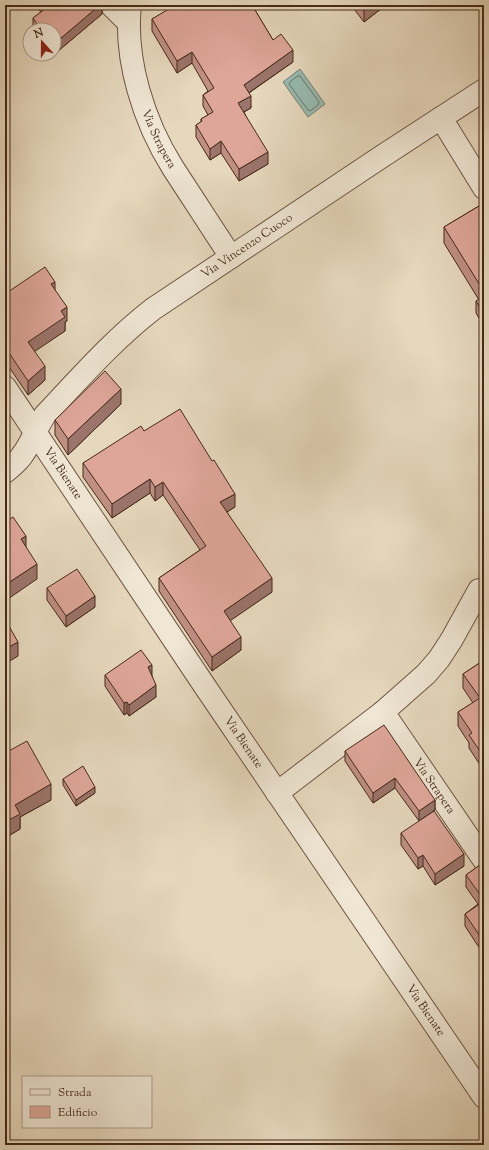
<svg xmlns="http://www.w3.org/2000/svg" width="489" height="1150" font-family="'Sorts Mill Goudy',serif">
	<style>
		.water { fill: #96bab0; stroke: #768074 }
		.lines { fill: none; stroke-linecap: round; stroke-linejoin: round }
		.shore { stroke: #6e7264; stroke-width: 1 }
		.street-casing { stroke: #6e5642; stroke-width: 24 }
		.street { stroke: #efe6d4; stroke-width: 22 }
		.wall { fill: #bf8f84; stroke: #462a19 }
		.shaded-wall { fill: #9b746b; stroke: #462a19 }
		.building { fill: #dea699; stroke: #462a19 }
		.labels { text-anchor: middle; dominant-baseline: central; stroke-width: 3.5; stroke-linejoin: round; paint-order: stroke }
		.street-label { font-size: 12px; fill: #462a19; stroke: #efe6d4 }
	</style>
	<rect width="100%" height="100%" fill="#e6d8bd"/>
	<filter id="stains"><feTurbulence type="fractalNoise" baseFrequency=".005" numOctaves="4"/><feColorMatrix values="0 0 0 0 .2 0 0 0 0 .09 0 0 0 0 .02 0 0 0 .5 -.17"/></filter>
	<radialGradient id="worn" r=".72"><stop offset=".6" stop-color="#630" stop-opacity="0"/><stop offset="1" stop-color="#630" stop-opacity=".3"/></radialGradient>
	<polygon class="water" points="300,69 325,104 308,117 283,82"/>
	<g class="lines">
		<polygon class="shore" points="298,76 300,76 319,102 318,105 310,111 308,110 289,84 290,82"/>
		<defs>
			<g id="street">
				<polyline points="111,5 129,23"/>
				<path id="s1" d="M130,5C124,60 144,122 173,168L231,257"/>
				<polyline points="441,118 484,188"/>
				<path id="s2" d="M5,387L204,685L484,1097"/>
				<path id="s3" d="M5,472C11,467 19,461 23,454C32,442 36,428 45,415C79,379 113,340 153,309L381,157L484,90"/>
				<path id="s4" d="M383,712L484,860"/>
				<polyline points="277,793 383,712 426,674 439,659 452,639 479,590 484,597"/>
			</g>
		</defs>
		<use href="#street" class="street-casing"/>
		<use href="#street" class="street"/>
	</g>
	<g class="wall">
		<polygon points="34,5 102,5 102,14 51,57 49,54 54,54 54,30 34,30 33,29 33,18 41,12"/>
		<polygon points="170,5 252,5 273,40 293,62 249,93 251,108 244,112 268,164 239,181 221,153 210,160 196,137 196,125 201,122 201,119 208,115 203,106 203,95 208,91 192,63 177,73 152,31 152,19 170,9"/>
		<polygon points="351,5 386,5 364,22"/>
		<polygon points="484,203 484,326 476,313 476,301 479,300 444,243 444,227"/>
		<polygon points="55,291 67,321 65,322 65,331 34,351 45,380 28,395 5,361 5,294"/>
		<polygon points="121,404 68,455 55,435 55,420"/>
		<polygon points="144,431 235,507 227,512 272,592 230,620 241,650 212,671 159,591 159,578 200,550 163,495 155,501 150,493 112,518 83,477 83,463"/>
		<polygon points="47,588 95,607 66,627 47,600"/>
		<polygon points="484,660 484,771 469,748 469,743 458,726 458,712 473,703 463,688 463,674"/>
		<polygon points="105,675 152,676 156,697 129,716 127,713 124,715 105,686"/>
		<polygon points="345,751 435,800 435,810 419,821 395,788 373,803 345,761"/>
		<polygon points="5,753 51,800 20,817 20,829 5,838"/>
		<polygon points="63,779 95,793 76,806 63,785"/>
		<polygon points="401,833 464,866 435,885 423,866 418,869 401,845"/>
		<polygon points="484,862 484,950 482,952 465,926 465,914 478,904 466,887 466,875"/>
	</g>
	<g class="shaded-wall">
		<polygon points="100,5 102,5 102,14 51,57 51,54 54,54 54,44"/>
		<polygon points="300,5 304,5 300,8"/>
		<polygon points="368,5 386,5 364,22 364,8"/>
		<polygon points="293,50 293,62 244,96 244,85"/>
		<polygon points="192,52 192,63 177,73 177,61"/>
		<polygon points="251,96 251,108 238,115 238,103"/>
		<polygon points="221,141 221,153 210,160 210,149"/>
		<polygon points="268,152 268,164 239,181 239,169"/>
		<polygon points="55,282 55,295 51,284"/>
		<polygon points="484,285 484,301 481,303 481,287"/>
		<polygon points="67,307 67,321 65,322 65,331 28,356 28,342 61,311"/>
		<polygon points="45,366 45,380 28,395 28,381"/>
		<polygon points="121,389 121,404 68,455 68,439"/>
		<polygon points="150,479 150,493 112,518 112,504"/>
		<polygon points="163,482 163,495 155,501 155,487"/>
		<polygon points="235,494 235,507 220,516 220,502"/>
		<polygon points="26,536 26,551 21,539"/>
		<polygon points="37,564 37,579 5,601 5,585"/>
		<polygon points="272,578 272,592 224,625 224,611"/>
		<polygon points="95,596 95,607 66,627 66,616"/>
		<polygon points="241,637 241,650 212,671 212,657"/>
		<polygon points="18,642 18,656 5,664 5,649"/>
		<polygon points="152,665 152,676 148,667"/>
		<polygon points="156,685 156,697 129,716 129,705"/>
		<polygon points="127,702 127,713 124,715 124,703"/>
		<polygon points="395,778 395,788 373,803 373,793"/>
		<polygon points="51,784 51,800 20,817 20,829 5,838 5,822 15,805"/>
		<polygon points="95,787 95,793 76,806 76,800"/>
		<polygon points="435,800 435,810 419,821 419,811"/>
		<polygon points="464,854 464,866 435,885 435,874"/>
		<polygon points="423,855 423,866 418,869 418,858"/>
		<polygon points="484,937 484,950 482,952 482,939"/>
	</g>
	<g class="building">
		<polygon points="44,5 100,5 54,44 54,30 41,30 33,18 46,8"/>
		<polygon points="171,5 252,5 273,40 281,34 293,50 244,85 251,96 238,103 268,152 239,169 221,141 210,149 196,125 202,121 201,119 213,112 203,95 214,88 192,52 177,61 152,19 172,7"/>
		<polygon points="362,5 368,5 364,8"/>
		<polygon points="484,203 484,285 481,287 444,227"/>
		<polygon points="45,267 55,282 51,284 67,307 61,311 65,317 28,342 45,366 28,381 5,347 5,294"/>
		<polygon points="484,296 484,315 476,301"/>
		<polygon points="105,371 121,389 68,439 55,420"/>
		<polygon points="180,409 212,461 214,460 235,494 220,502 272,578 224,611 241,637 212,657 159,578 206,546 163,482 155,487 150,479 112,504 83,463 141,426 144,431"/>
		<polygon points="13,517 26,536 21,539 37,564 5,585 5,522"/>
		<polygon points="77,569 95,596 66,616 47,588"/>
		<polygon points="5,619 18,642 5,649"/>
		<polygon points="141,650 152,665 148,667 156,685 129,705 127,702 124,703 105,675"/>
		<polygon points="484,660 484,757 469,735 472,733 458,712 480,698 463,674"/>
		<polygon points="384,725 435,800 419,811 395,778 373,793 345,751"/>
		<polygon points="27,741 51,784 15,805 20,814 5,822 5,763 10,761 5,753"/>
		<polygon points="83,766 95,787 76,800 63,779"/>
		<polygon points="434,811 464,854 435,874 423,855 418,858 401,833"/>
		<polygon points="484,862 484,900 466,875"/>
		<polygon points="484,901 484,937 482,939 465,914"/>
	</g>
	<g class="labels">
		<g class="street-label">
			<text stroke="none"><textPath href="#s1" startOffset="139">Via Strapera</textPath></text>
			<text stroke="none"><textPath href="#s3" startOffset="335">Via Vincenzo Cuoco</textPath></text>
			<text stroke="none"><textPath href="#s2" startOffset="104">Via Bienate</textPath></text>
			<text stroke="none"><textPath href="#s2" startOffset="428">Via Bienate</textPath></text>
			<text stroke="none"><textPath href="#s4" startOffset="90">Via Strapera</textPath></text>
			<text stroke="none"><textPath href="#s2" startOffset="752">Via Bienate</textPath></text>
		</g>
	</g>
	<rect width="489" height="1150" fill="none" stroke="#e6d8bd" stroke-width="20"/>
	<rect x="6" y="6" width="477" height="1138" fill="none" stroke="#462a19" stroke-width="2"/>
	<rect x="10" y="10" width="469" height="1130" fill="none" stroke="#462a19"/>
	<rect x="22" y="1076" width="130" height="52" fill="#efe6d4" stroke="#ab9b89"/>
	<rect x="30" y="1089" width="20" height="6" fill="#efe6d4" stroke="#ab9b89"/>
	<text x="58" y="1096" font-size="12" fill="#462a19">Strada</text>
	<rect x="30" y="1106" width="20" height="12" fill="#dea699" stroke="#ab9b89"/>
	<text x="58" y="1116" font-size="12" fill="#462a19">Edificio</text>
	<g transform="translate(42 42) rotate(339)"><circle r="19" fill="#efe6d4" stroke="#ab9b89"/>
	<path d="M0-3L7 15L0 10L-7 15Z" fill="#8f2418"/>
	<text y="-6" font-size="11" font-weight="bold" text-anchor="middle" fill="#462a19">N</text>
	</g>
	<rect width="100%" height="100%" filter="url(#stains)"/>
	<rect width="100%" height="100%" fill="url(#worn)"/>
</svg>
